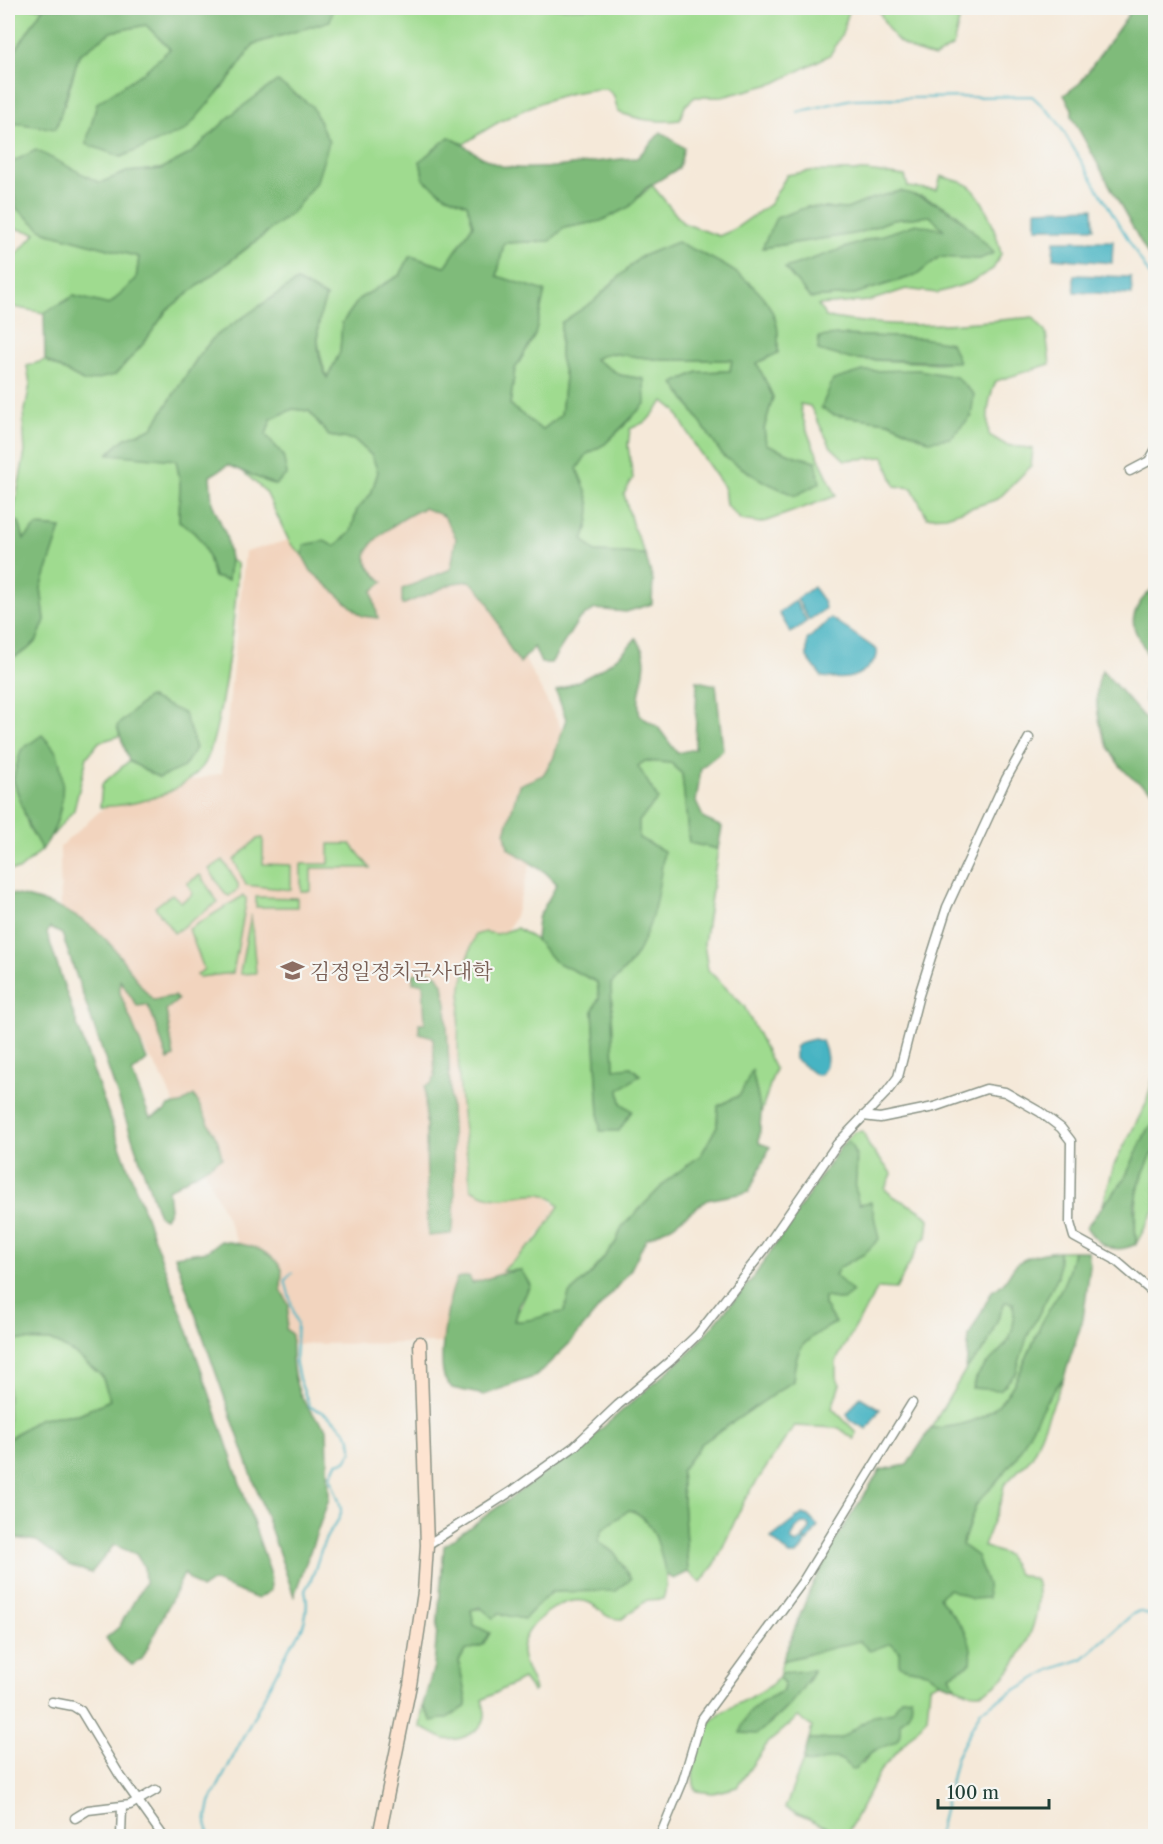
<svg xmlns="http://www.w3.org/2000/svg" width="1163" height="1844" font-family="'Libre Caslon Text','Noto Serif KR',serif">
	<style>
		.built { fill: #f2d4be }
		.green { fill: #9fdb8f; stroke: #5f8c62; stroke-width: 1.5; fill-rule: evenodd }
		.forest { fill: #7fbb7a; stroke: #4f7c57; stroke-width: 1.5 }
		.water { fill: #47b4c3; stroke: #33787c; stroke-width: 1.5 }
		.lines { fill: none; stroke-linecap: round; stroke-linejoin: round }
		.stream { stroke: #47b4c3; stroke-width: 2 }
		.street-casing { stroke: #8a9386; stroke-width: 11 }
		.secondary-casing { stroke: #8a9386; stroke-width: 15 }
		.street { stroke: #fff; stroke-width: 8 }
		.secondary { stroke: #fde4d1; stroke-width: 12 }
		.labels { text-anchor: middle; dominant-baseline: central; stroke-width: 4.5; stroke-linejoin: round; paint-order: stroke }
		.education-label { font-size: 21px; fill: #785e54; stroke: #f6f6f2; text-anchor: start }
	</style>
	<rect width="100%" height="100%" fill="#f6f6f2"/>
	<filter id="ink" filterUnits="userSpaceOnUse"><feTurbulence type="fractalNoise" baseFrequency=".0167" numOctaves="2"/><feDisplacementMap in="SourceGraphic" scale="12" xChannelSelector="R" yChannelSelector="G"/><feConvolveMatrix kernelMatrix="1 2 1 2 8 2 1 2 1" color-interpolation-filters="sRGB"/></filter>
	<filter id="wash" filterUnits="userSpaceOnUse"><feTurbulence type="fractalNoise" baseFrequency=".008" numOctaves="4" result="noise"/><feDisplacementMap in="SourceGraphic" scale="24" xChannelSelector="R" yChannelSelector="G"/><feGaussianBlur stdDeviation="1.35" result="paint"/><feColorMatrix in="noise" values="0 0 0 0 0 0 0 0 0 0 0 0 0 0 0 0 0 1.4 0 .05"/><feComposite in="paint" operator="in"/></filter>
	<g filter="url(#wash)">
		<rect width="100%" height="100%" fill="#f5e9d9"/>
		<polygon class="built" points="440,499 567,739 515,916 457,1026 468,1168 543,1191 558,1209 455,1343 284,1344 162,1077 61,911 60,847 111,801 222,773 245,552"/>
		<g class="green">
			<polygon points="8,8 43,8 8,62"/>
			<path d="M333,8H850L842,34L830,55L775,83L722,97H695L685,106L680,120C657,123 640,120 618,112L614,96L607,89C558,89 504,116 464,144L449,137L420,161L424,179L445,195L467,204L473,225L445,268L410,256L400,275L360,298L342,323L340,352L327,379C317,346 313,330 326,297L297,281L214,337L198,357L152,428L124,439L109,453L176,460L180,481L179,521C205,537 206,550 214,577L228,580L230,559L237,564C239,595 220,744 203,766C179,796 137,805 100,807L102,784L129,761L160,778L117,726L120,736L99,742L87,757L74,810L52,836L61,807L13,779L29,827L42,850L19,870H8V660L27,650L37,640L45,620L41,588L61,528L37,526L24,540L19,522L12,520L25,452L23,421L30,384L27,366L45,360L85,382L144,343L167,310L268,232L277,82L235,112L190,154L161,169L127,172L100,183L74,172L45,232L139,257L136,279L109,305L74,296L44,313L8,306V261L14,257L36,233L8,227V122L14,125L65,104L79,55L111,32L146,25L170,49L145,71L86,143L121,157L231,77L254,44L329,21Z"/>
			<path d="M878,8H951L959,21L953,46L935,57C902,49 890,39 878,8Z"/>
			<path d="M810,171H866L905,176L908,187L937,190L941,176C948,179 957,180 964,183C984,192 997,235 1001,254L993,269L969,283L937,293L906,289L869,301L818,305L826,317C898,330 962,324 1033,317L1046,333L1050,364L996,381C988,399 986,416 989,435L1006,445L1033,449L1031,466L998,499L946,516L927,517L912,488L895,486L884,457L845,460L831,447L810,406L800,404C805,437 824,465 836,496L761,523L741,520L726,505L724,487L696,447L675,410L664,401L647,421L630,429L628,446L633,478L624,494L633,527L645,554L595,552L583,540C595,510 590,497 576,470L587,454L605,444L625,425L643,379L620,375L594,359L609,353L663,360H732L730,371L698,372L674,383L723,456L761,480L816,461L795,456L766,444L764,429L773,397L757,363L615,280L594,301L561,323L560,357L565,377L561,415L542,430L510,405L515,369L535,335L497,276L504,243L550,241L564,228L601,221L629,207L652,185L683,223L719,236L733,230L770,204L787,175ZM921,196C963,213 966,218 980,259L939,257L917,275L851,295L810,298L786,268L876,237L945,231L930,216L892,220L859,233L763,248L807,207L847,209L874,198ZM837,335L922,338L958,361L937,363L850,359ZM834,415L971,417L929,441L889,422Z"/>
			<polygon points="293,409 309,411 329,436 355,440 372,456 378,472 371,494 357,509 351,532 335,546 305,545 303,556 290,543 266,492 241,470 274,485 283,455 266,435 271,419"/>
			<path d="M645,761L671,763L682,774L689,843L718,849L704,944L708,970L744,1006L775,1069L761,1113L752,1071L740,1095L718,1106L717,1126L701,1155L668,1180L622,1227L616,1242L591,1274L569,1294L565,1312C547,1313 531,1323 514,1321L530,1285L521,1270L502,1271L539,1238L559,1206C545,1185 523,1197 503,1198C491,1199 481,1194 471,1189C461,1106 446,1015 475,935L485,932L497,934L517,928L536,940L554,961L597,982L599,998L593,1010L600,1131L632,1111L621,1103L619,1090L640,1075L614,1069L611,984L634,959L639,821L658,799L637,766Z"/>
			<polygon points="263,838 263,864 291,865 291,890 246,885 234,860 257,839"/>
			<polygon points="329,844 351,844 370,868 311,868 311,891 301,891 301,864 329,864"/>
			<polygon points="223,860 238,884 238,889 229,896 225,894 209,869"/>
			<polygon points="200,875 218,902 174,933 155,907 172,894 181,902 191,896 192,892 187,883"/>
			<polygon points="243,896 246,898 246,903 233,973 199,977 197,975 204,969 189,929"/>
			<polygon points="256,897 297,898 297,907 256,907"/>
			<polygon points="251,915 256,973 241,974 240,972"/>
			<polygon points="1155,1071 1155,1123 1147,1130 1124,1180 1102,1208 1114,1165 1146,1104"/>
			<path d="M863,1131L869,1146L892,1174L885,1189C897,1203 917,1204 929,1219L927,1237L922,1240L896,1289L878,1288L836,1361V1377L840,1384L832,1408L857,1433L854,1439L839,1428L794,1426L745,1499L715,1564L701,1582L688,1572L681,1471L701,1444L793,1381C796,1343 803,1342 835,1323L824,1305V1296L852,1292L834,1275L840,1267L864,1254L855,1194L857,1154L841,1146L854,1132Z"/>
			<path d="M1155,1148V1209L1136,1244C1134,1204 1136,1183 1155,1148Z"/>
			<path d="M1059,1251H1073C1071,1260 1070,1270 1066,1278C1060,1295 1047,1310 1040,1327C1014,1385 1005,1427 931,1428L966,1369L986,1347L1005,1302L1013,1303C1019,1348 996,1349 974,1381L1027,1337L1058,1276Z"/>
			<polygon points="8,1335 16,1340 52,1341 77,1355 102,1376 110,1400 79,1414 40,1418 8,1439"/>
			<path d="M1064,1377L1032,1457L1004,1485L1001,1501L983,1546L1007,1555L1018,1574L1036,1580C1046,1613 1018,1675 986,1691C976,1696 964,1691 955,1687L950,1675L956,1671L891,1643L899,1651L905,1668L927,1672L940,1682L930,1686L927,1718L880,1771L846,1836L785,1808L803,1761L809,1764L829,1757L863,1764L870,1753L881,1748L839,1739H809L812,1727L798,1717L767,1744L737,1787L713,1793L696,1791C691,1779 693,1766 697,1754C698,1747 700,1737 703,1731C718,1706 764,1697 779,1677L784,1684L783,1691L770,1697L808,1682L813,1671L780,1673L782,1661L810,1654L1046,1401ZM975,1507L962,1545L977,1556L943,1538Z"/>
			<path d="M629,1510C658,1517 673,1573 663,1599L647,1600L622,1619C602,1619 604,1610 590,1603C565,1591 522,1625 522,1651C522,1665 531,1676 535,1690L533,1692L523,1679L482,1700C483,1704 485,1710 485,1714C485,1731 459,1742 445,1739C437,1737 428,1730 420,1727L423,1705L432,1721L467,1706L459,1661L465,1651L483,1645L474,1625L471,1610C485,1606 508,1616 524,1619L551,1592L580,1590L615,1553L598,1542L602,1530Z"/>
		</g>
		<g class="forest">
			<polygon points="43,8 333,8 330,21 254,44 231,77 186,130 121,157 86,144 97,103 145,71 170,49 146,25 111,32 79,55 56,129 8,122 8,62"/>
			<polygon points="1133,8 1155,8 1155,268 1072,117 1072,109 1064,95 1080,83"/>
			<polygon points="277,81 312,106 329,142 317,181 293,212 167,310 144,343 115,375 85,382 45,360 44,313 74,296 109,305 136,279 139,257 45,232 16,208 10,163 36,150 100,183 127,172 161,169 190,154 235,112"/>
			<path d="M661,132L684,148L679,168L646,188L629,207L601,221L564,228L550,241L504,243L497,276L545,291L535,335L515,369L510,405L542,430L561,415L565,377L560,357L561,323L594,301L640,257L677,242C715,259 766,281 777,325C779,334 778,345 778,353L757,363L773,397L764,429L766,444L795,456L816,461L820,483L795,496L761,480L723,456L674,383L698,372L730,371L732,360H663L609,353L594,359L620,375L644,379L645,404L605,444L587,454L577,469C590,498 595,509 583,540L595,552L645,554L653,580L652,604L626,612L595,609L579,619L551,663H541L534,647L520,663C498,638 497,601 469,581L454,583L402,605V589L451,569L456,538L444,516L424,508C408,515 397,522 383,533C360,552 361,562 383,582L372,591L378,618L362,616L311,571L303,556L304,545L324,541L335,546L351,532L357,509L371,494L378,472L372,456L355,440L329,436L309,411L293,409L271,419L266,435L283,455L287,474L275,485L228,465L210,476L212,503L226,535L230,559L228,580L214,577C206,550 205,537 179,521L180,481L176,460L108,454L124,439L152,428L198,357L214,337L297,281L326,297C315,325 314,351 327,378L340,352L342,323L360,298L400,275L410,256L445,267L473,225L467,204L445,195L424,180L420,161L449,137C467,145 482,161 502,166C539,174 597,159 637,158Z"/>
			<path d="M900,191C948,203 962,218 994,253L980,259L939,257L917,275L851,295L810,298L785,268L916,224L944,230L930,216L892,220L859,233L762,248L776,218L807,207L847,209L874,198Z"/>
			<polygon points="837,335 922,338 951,343 959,362 850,359 818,350 819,337"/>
			<polygon points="919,370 956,377 974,394 971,417 950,438 929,441 889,422 834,415 821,408 833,380 863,371"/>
			<polygon points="12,520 19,522 24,539 37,526 61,528 41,588 45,620 37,640 27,650 8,660 8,531"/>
			<path d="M1155,586V716C1135,695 1152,683 1148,659C1146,644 1130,632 1134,616C1137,603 1146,595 1155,586Z"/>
			<path d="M636,638C657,666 633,685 640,716L658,727L677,753L695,749L697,681L716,685L723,750L701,768L696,802L704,819L722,827L718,849L689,843L682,774L671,763L645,761L638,766L658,799L639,821V838L664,851C659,887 654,928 633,960C627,969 618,976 611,984L614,1069L631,1067L640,1075L619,1090L621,1103L632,1111L619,1131H600L593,1010L599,998L597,982L554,961L536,940L538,918L557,884L545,872L508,848L505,833L519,785L543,775L553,759L566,719L556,691C587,678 615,665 636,638Z"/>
			<path d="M1102,670L1155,730V792C1148,788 1139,783 1132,778C1104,754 1088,704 1102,670Z"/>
			<polygon points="148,697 184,713 196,748 184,767 159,778 129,761 117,726"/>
			<path d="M42,735C47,741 54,747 57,754C68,786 62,823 42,850L29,827L13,779L21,750Z"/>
			<path d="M8,893C50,901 89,916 116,951C129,968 139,985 153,1000L174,996L178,1000L166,1010L174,1057L168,1060C162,1046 154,1014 147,1005L137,1006L120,980V993L147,1060L132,1073L150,1118L165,1111L168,1106L181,1104L194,1095L218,1141L222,1158L168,1190L170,1209L165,1218L159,1216L62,934L50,928L47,933C85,1054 130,1173 174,1293C208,1385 238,1479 270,1572L271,1590L258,1599L213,1581L201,1589L184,1574L142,1659L132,1665L115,1651L106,1638L119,1627L145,1583L144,1567L136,1554L114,1545L91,1573L69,1565L37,1541L8,1537V1439L40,1418L79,1414L110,1400L102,1376L77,1355L52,1341L16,1340L8,1335Z"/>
			<polygon points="428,971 437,974 443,984 446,1004 455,1193 453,1229 451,1234 428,1236 425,1086 431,1084 435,1076 433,1037 419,1033 419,1023 425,1023 423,983 413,983 413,974"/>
			<path d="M752,1070L761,1113L759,1143L770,1147L749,1192L707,1200L673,1225L646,1239L630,1271L570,1343L536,1376L484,1395L452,1388C450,1385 445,1381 444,1377C438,1357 448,1297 457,1278L469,1276L472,1283C490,1279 503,1271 521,1270L530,1285L518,1306L514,1321C531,1323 547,1313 564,1312L569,1294L591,1274L616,1242L622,1227L668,1180L701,1155L717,1126L718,1106L740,1095Z"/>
			<path d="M1155,1123V1148L1139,1182L1134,1207L1136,1244C1114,1255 1099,1246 1086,1227L1124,1180L1147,1130Z"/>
			<path d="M849,1142C865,1166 849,1179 859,1204L871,1202L879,1239L864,1254L840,1267L835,1275L853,1292L843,1300L824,1297V1305L835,1323C803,1342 796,1343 793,1381L701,1444L681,1471L688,1572L674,1579L666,1575C660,1552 656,1517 629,1510L602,1530L598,1542L615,1553L631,1579L616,1591L551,1592L524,1619L499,1614L493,1618L480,1607L471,1610L474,1625L490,1633L483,1645L465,1651L459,1661L467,1706L447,1718L432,1721L423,1705L434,1666L444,1546L579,1448L691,1351L753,1278L841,1146Z"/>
			<path d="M221,1241C245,1244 268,1247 282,1269L281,1289L289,1306L286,1329L292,1335C290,1374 296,1402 327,1428L329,1499L294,1596L175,1256L207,1251Z"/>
			<path d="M1059,1251L1058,1276L1027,1337L1016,1373L1000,1390L972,1388C985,1349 1020,1356 1013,1303L1005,1302L986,1347L966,1369L969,1336L992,1291C1005,1285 1006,1278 1014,1267C1023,1256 1046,1252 1059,1251Z"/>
			<path d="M1073,1251H1088L1090,1266L1083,1319L1064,1377L1046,1401L1015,1460L976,1505L962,1545L977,1556L987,1584L988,1598L972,1599L949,1589L939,1597C954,1620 975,1632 971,1663L950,1675L955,1687L940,1682L927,1672L905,1668L899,1664V1651L891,1643L870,1651L859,1641L782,1661L810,1590L838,1536L880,1470L907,1465L931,1428C1005,1427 1014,1385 1040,1327C1047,1310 1060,1295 1066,1278C1070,1270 1071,1260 1073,1251Z"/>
			<path d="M813,1670C800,1698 780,1715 757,1734L740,1733C745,1709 762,1701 783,1691L784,1684L779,1677L780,1673Z"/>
			<path d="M911,1697C914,1709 908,1715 900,1723C903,1750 886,1741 870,1753C864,1758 861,1765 853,1770C830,1744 825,1770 803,1761L809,1739H839L875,1715L893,1712L901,1698Z"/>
		</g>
		<g class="water">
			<polygon points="1093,208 1094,228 1036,228 1036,210"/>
			<polygon points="1054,241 1113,241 1112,263 1053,258"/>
			<polygon points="1074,275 1131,277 1132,295 1074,292"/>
			<polygon points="813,587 824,602 825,609 809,620 797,599"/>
			<polygon points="795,601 807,621 791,633 779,613"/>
			<path d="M831,618L877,650C878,657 876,658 872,663C858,680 843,680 822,677L807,657V640Z"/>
			<path d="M814,1039L822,1041C827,1053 830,1063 821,1074L816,1075L795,1059V1048L799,1043Z"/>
			<polygon points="860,1397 880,1409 867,1429 851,1421 847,1414"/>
			<polygon points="802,1514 808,1516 818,1526 808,1542 803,1538 810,1529 809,1524 803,1523 796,1529 791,1540 796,1544 802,1540 806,1543 797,1555 790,1555 771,1538"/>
		</g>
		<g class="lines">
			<g class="stream">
				<polyline points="798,112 852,99 1032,96 1056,119 1156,286"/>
				<path d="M210,1836L206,1823L210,1802L290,1646C304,1633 310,1609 305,1590C318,1573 317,1551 329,1533C333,1526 339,1522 341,1513C342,1502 332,1488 331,1476L337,1463L346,1461L352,1451C354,1430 327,1413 310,1407L299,1379L295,1360L297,1324L285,1280L292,1273"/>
				<polyline points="938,1836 956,1758 981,1710 1050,1670 1082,1659 1133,1614 1139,1611 1156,1618"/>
			</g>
		</g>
	</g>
	<g filter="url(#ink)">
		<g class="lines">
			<defs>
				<g id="street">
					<polyline points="1130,471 1149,461 1156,449"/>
					<polyline points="863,1116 880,1118 934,1107 986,1089 1005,1092 1040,1112 1061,1128 1071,1141 1070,1223 1074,1237 1114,1259 1156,1295"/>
					<polyline points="427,1545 515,1489 575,1446 618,1405 669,1362 698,1334 764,1250 837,1144 886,1093 898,1077 919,995 947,907 1006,779 1029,738"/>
					<polyline points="52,1702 73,1706 81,1711 119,1774 163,1836"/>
					<polyline points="75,1818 88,1810 130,1805 156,1790"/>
					<polyline points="121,1836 122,1807"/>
					<polyline points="660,1836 683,1781 701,1720 803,1581 912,1403"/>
				</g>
				<polyline id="secondary" points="379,1836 410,1685 424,1592 427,1545 420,1343"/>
			</defs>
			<use href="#street" class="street-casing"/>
			<use href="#secondary" class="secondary-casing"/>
			<use href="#street" class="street"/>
			<use href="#secondary" class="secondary"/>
		</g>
	</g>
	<defs>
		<symbol id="university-bare" viewBox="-9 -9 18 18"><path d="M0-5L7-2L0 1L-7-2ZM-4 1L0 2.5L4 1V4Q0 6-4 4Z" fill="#8d6e63" stroke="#f6f6f2" stroke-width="2.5" paint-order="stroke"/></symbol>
	</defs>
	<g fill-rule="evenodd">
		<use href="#university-bare" x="276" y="954" width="33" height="33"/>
	</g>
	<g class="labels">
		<g class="education-label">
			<text x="310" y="971">김정일정치군사대학</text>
		</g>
	</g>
	<rect width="1163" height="1844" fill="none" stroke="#f6f6f2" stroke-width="30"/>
	<path d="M938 1799v9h111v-9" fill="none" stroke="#1f3d34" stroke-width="3"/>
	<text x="947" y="1799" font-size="18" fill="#1f3d34" stroke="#f6f6f2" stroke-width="4.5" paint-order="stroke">100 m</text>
</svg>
